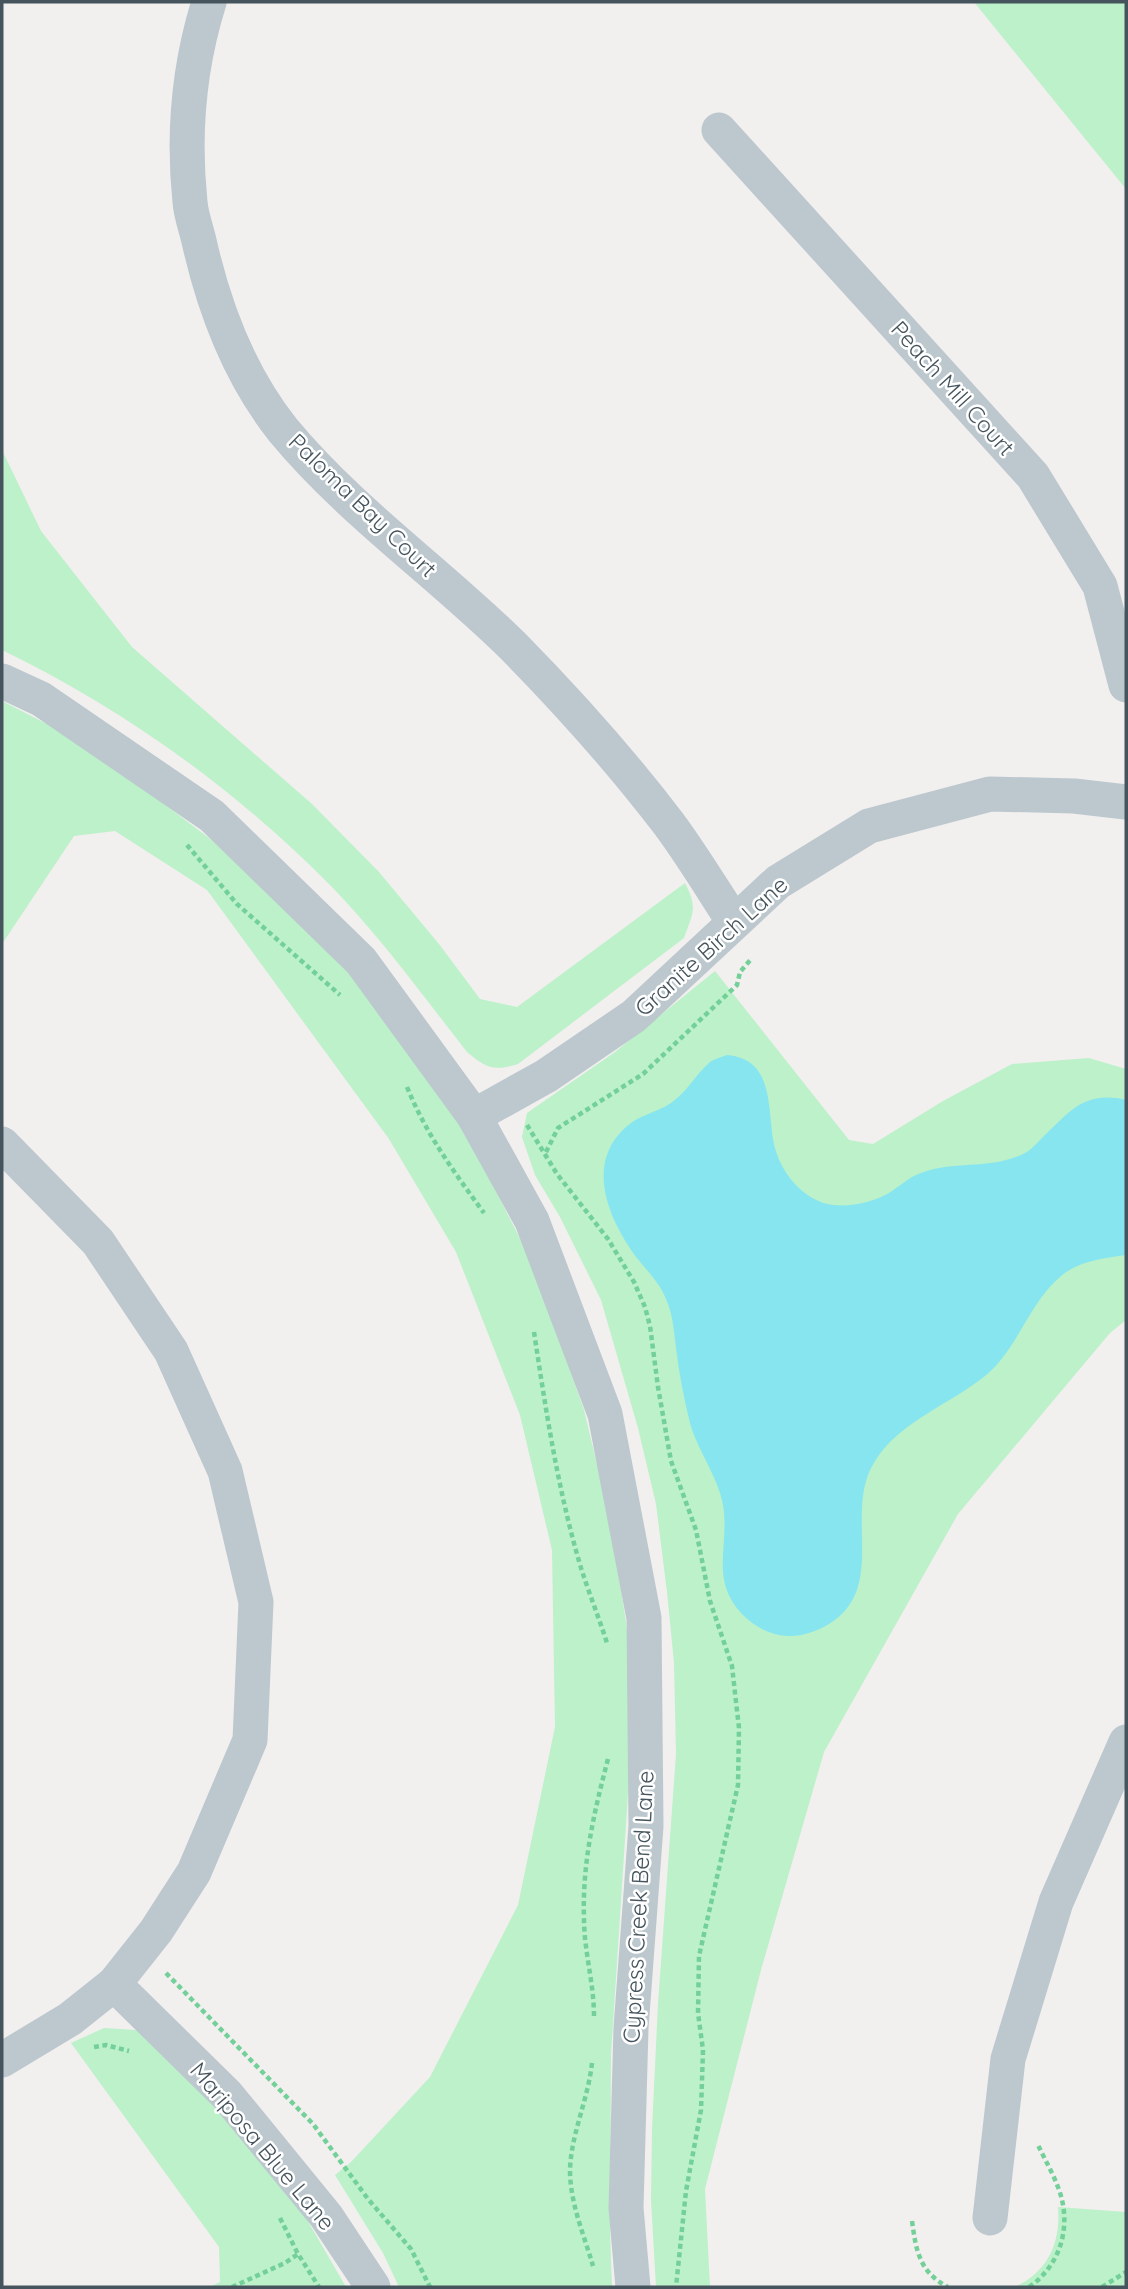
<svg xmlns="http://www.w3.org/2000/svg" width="1128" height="2289" font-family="Quicksand,sans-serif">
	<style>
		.green { fill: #bcf1ca }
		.water { fill: #87e5ef }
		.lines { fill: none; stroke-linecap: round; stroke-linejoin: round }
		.path { stroke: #72d098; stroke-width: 4.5; stroke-dasharray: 5 3.5; stroke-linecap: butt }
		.minor { stroke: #bcc8ce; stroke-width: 35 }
		.labels { text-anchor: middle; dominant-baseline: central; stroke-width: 5; stroke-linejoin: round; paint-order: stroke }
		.street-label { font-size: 23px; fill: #46555d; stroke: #fff }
	</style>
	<rect width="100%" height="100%" fill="#f2efef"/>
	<g class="green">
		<polygon points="974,2 1126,2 1126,189"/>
		<path d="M2,450L41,531L132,647L312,804L379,872L439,944L480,999L517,1007L685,883C698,908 693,913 684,938L518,1064C494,1071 487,1069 467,1052C424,997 382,939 333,888C238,791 124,709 2,650Z"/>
		<polygon points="2,701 82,742 209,838 280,900 339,960 462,1125 532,1262 584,1410 610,1519 626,1622 634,1701 611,2055 610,2230 612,2287 399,2287 383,2253 335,2175 351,2162 430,2077 518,1905 555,1727 552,1550 520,1415 456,1252 389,1139 207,890 115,831 74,836 2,944"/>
		<polygon points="715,971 849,1140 873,1144 943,1101 1012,1064 1089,1058 1126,1069 1126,1320 1110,1333 958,1514 824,1752 761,1970 705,2189 710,2287 656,2287 651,2200 652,2129 658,2004 676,1754 674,1663 667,1592 656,1504 638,1428 601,1300 560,1217 535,1175 522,1137 527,1113 615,1052"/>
		<polygon points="104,2028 136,2030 163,2048 295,2199 346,2287 210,2287 220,2282 219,2247 71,2043"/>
		<path d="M1058,2207L1126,2212V2287H1015C1048,2272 1061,2242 1058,2207Z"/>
	</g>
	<path class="water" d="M727,1055C775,1059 767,1109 774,1144C780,1172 803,1201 833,1205C853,1207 873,1202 889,1193C900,1186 909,1177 921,1173C955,1160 992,1170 1025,1153C1031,1150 1036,1144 1041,1139C1069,1113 1083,1090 1126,1100V1255C1104,1258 1079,1261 1061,1276C1028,1304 1018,1349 985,1376C949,1405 900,1421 875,1461C842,1511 889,1587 829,1624C817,1631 801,1637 787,1636C769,1635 754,1626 742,1614C709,1579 730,1546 723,1505C718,1476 698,1452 690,1423C684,1399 679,1373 676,1348C674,1331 673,1315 666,1299C660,1283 647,1271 637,1258C609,1220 584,1164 626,1127C639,1115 656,1113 671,1103C689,1090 695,1075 710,1062C714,1059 722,1057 727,1055Z"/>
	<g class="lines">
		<g class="path">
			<polyline points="187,845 237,904 340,995"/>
			<path d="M407,1087C426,1134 454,1172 484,1213"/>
			<polyline points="527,1125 557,1174 608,1239 634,1282 645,1307 650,1326 658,1387 671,1461 696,1530 710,1601 732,1666 735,1693 739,1728 738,1785 699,1956 698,2013 703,2050 701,2110 686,2191 676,2287"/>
			<polyline points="546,1152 558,1128 643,1074 737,985 740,972 752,958"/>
			<path d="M534,1332C546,1411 558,1491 581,1568C589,1593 599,1618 607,1643"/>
			<polyline points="166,1973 313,2124 368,2199 411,2249 430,2287"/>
			<path d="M594,2016C594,1983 584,1951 584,1919C582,1864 594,1812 608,1759"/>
			<polyline points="94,2047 106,2045 129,2051"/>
			<path d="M592,2063C588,2100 571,2134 570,2170C570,2203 584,2235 593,2266"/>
			<polyline points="280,2218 298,2254 319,2287"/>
			<path d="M912,2221C916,2250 919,2272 948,2287"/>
			<polyline points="232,2287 285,2263 298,2254"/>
			<path d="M1029,2287C1057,2268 1070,2234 1062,2200C1058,2182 1046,2162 1038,2145"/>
			<polyline points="1102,2287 1126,2272"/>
		</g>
		<g class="minor">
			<path d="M209,2C189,66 183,135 190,202C191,215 196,228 199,241C214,308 240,376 283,430C350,511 438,572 513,646C568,702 621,761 669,824C692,855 713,890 734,922"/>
			<polyline points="719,130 1033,476 1100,586 1126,685"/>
			<polyline points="2,681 41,699 212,816 361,961 474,1116 532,1221 605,1414 644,1618 646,1826 631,2028 626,2208 633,2287"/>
			<polyline points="474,1116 546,1076 634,1016 778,882 869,826 990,794 1074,796 1126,802"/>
			<polyline points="2,1144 98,1242 171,1351 225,1471 256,1602 250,1740 194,1872 156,1931 114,1984 70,2019 2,2060"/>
			<polyline points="114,1984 227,2095 326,2216 373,2287"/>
			<polyline points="990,2218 1008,2059 1056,1902 1126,1742"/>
		</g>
	</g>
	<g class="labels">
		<g class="street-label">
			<text transform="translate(953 388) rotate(48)">Peach Mill Court</text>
			<text transform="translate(363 505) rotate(44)">Paloma Bay Court</text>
			<text transform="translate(711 946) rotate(-42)">Granite Birch Lane</text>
			<text transform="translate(638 1907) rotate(-87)">Cypress Creek Bend Lane</text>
			<text transform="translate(263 2146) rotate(50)">Mariposa Blue Lane</text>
		</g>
	</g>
	<rect width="1128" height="2289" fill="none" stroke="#46555d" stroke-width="7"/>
</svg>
